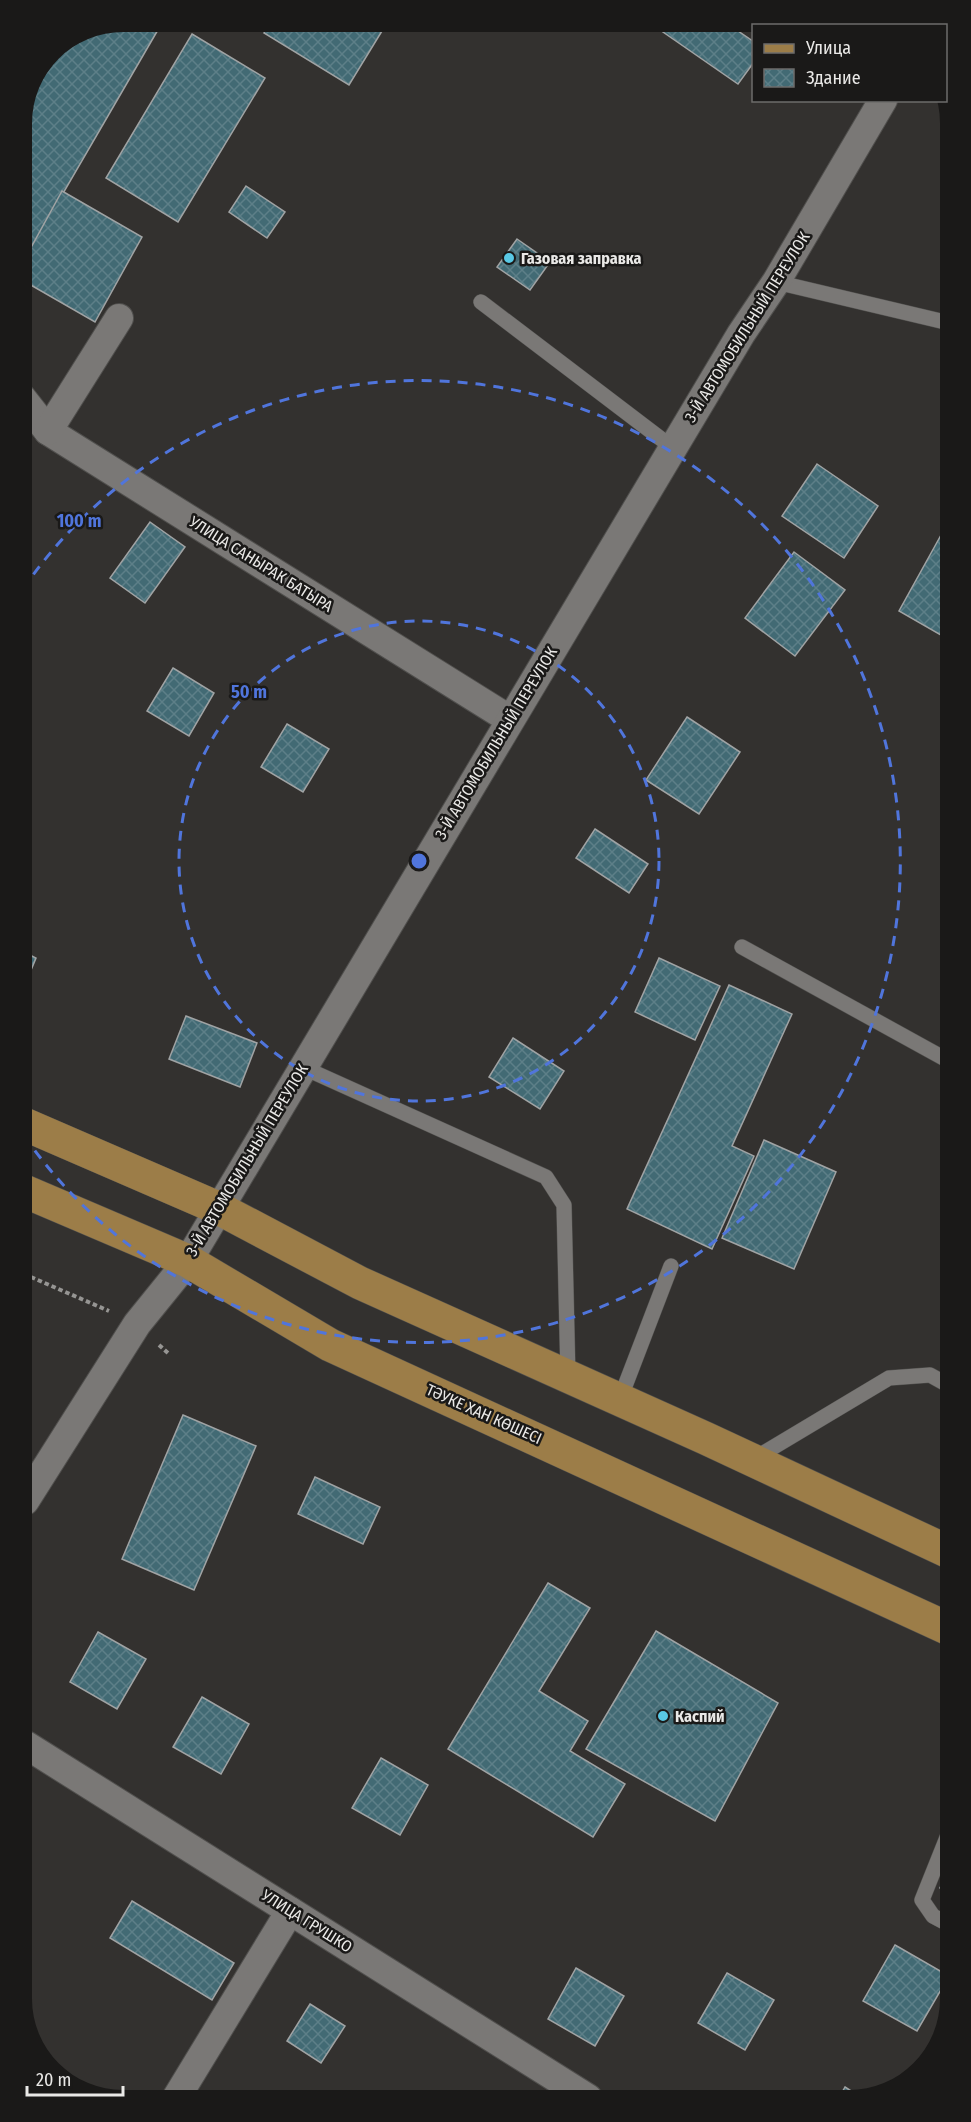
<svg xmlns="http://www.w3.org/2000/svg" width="971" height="2122" font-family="'Fira Sans Condensed',sans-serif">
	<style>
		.building { fill: url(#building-cross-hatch); stroke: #a0a3a4; stroke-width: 1.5 }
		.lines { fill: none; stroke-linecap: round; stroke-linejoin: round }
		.service-casing { stroke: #504f4d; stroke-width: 16 }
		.minor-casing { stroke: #504f4d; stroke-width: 30 }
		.primary-casing { stroke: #504f4d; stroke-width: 34 }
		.path { stroke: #969593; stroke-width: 4; stroke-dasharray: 4.5 3; stroke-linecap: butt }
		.service { stroke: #7a7876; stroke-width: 15 }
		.minor { stroke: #7a7876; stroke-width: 28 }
		.primary { stroke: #9c7d48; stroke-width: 33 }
		.ring { fill: none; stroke: #5075dc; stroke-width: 3; stroke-dasharray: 10 8 }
		.poi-dot { fill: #59c8e4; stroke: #1a1918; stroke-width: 2 }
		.labels { text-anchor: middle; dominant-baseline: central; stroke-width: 5; stroke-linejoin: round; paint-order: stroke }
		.poi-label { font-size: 16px; font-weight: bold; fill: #eae9e7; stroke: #1a1918; text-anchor: start }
		.street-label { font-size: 16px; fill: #eae9e7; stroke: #1a1918 }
		.centre { fill: #5075dc; stroke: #1a1918; stroke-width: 3 }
		.ring-label { font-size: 18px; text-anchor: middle; font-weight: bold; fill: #5075dc; stroke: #1a1918; stroke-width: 5; stroke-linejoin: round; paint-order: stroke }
	</style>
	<defs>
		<pattern id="building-cross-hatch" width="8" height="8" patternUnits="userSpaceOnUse" patternTransform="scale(1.5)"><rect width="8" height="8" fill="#426a74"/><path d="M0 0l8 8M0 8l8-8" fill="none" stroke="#5d7f88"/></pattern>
	</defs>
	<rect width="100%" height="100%" fill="#33312f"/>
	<g class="building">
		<polygon points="725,22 754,42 754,62 738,84 650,23"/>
		<polygon points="385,26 349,85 264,33 267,27"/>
		<polygon points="159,28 22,264 21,116 60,45 84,29"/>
		<polygon points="192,34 265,78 178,222 106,178"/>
		<polygon points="246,186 285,212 267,238 229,212"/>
		<polygon points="62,191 142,237 95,322 22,280 22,264"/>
		<polygon points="517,239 550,262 530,290 497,267"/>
		<polygon points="817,464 878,506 844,558 782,516"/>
		<polygon points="150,522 185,547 145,603 110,578"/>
		<polygon points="946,526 946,638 899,611"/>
		<polygon points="794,552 845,590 795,656 745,618"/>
		<polygon points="173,668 214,693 189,736 147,711"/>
		<polygon points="687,717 740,752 699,814 646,780"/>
		<polygon points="287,724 329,749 303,792 261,767"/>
		<polygon points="595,829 648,864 629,893 576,858"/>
		<polygon points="24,952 36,958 24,987"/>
		<polygon points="659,958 720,986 695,1040 635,1012"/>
		<polygon points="729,985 792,1014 732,1146 754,1156 712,1249 627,1209"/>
		<polygon points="186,1016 257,1043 240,1087 169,1059"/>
		<polygon points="513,1038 564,1071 540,1109 489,1077"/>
		<polygon points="764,1140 836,1172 794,1269 722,1238"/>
		<polygon points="183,1415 256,1446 194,1590 122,1559"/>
		<polygon points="315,1477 380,1507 363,1544 298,1514"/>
		<polygon points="548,1583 590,1608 539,1691 588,1721 570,1751 625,1784 593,1837 448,1749"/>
		<polygon points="656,1631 778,1703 715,1821 586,1749"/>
		<polygon points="98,1632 146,1659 117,1709 70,1682"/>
		<polygon points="202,1697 249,1724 221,1774 173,1747"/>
		<polygon points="381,1758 428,1785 400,1835 352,1808"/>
		<polygon points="950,1867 950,1893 940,1888"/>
		<polygon points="132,1901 234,1963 212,2000 110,1938"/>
		<polygon points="895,1945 949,1976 917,2031 863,2001"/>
		<polygon points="576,1968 624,1996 595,2046 548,2019"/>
		<polygon points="727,1973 774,2000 745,2050 698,2023"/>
		<polygon points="310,2004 345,2026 321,2063 287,2041"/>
		<polygon points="845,2087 859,2096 840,2096"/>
	</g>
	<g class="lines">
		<defs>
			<g id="service">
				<polyline points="776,282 945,322"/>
				<polyline points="481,302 673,448"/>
				<polyline points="742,947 947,1060"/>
				<polyline points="302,1067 546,1177 564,1205 568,1376"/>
				<polyline points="620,1399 671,1266"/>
				<polyline points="752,1460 889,1378 930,1375 948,1385"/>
				<polyline points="950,1830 922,1900 933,1916 950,1925"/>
			</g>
			<g id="minor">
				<polyline points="22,398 48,431 509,719"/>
				<polyline points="48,431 119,318"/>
				<polyline points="25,1501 137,1324 188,1261 741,334 776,282 883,100"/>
				<polyline points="26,1745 588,2098"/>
				<polyline points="175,2100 290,1911"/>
			</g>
			<g id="primary">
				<polyline points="24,1124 218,1208 360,1283 705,1438 949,1552"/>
				<polyline points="24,1191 188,1261 330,1345 949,1629"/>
			</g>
		</defs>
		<use href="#service" class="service-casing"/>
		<use href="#minor" class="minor-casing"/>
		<use href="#primary" class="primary-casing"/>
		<g class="path">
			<polyline points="24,1274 109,1311"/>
			<polyline points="159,1345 169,1354"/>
		</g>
		<use href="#service" class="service"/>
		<use href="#minor" class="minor"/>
		<use href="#primary" class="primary"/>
	</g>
	<g class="ring">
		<circle cx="419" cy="861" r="240"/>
		<path d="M23 589A481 481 0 1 1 25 1137"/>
	</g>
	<g class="poi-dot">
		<circle cx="509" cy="258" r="6"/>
		<circle cx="663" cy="1716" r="6"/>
	</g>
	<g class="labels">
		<g class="poi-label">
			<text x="521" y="258">Газовая заправка</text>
			<text x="675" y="1716">Каспий</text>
		</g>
		<g class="street-label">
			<text transform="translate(747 327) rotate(-58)">3-Й АВТОМОБИЛЬНЫЙ ПЕРЕУЛОК</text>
			<text transform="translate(261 564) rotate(32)">УЛИЦА САНЫРАК БАТЫРА</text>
			<text transform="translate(496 743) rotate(-59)">3-Й АВТОМОБИЛЬНЫЙ ПЕРЕУЛОК</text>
			<text transform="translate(247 1160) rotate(-59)">3-Й АВТОМОБИЛЬНЫЙ ПЕРЕУЛОК</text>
			<text transform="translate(484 1414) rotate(24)">ТӘУКЕ ХАН КӨШЕСІ</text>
			<text transform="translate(307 1921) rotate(32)">УЛИЦА ГРУШКО</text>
		</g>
	</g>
	<path d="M0 0H971V2122H0ZM123 32H849A91 91 0 0 1 940 123V1999A91 91 0 0 1 849 2090H123A91 91 0 0 1 32 1999V123A91 91 0 0 1 123 32Z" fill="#1a1918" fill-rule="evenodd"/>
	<circle cx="419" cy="861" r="9" class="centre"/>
	<g class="ring-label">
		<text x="79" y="527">100 m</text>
		<text x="249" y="698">50 m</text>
	</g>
	<rect x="752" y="24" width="195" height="78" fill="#1a1918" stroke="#6d6c6b" stroke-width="1.5"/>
	<rect x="764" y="44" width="30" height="9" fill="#9c7d48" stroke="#6d6c6b" stroke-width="1.5"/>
	<text x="806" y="54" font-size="18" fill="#eae9e7">Улица</text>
	<rect x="764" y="69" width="30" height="18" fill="url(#building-cross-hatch)" stroke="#6d6c6b" stroke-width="1.5"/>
	<text x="806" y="84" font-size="18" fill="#eae9e7">Здание</text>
	<path d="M27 2086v9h96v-9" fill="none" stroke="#eae9e7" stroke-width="3"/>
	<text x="36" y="2086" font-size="18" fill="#eae9e7" stroke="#1a1918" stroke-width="4.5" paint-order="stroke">20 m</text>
</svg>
